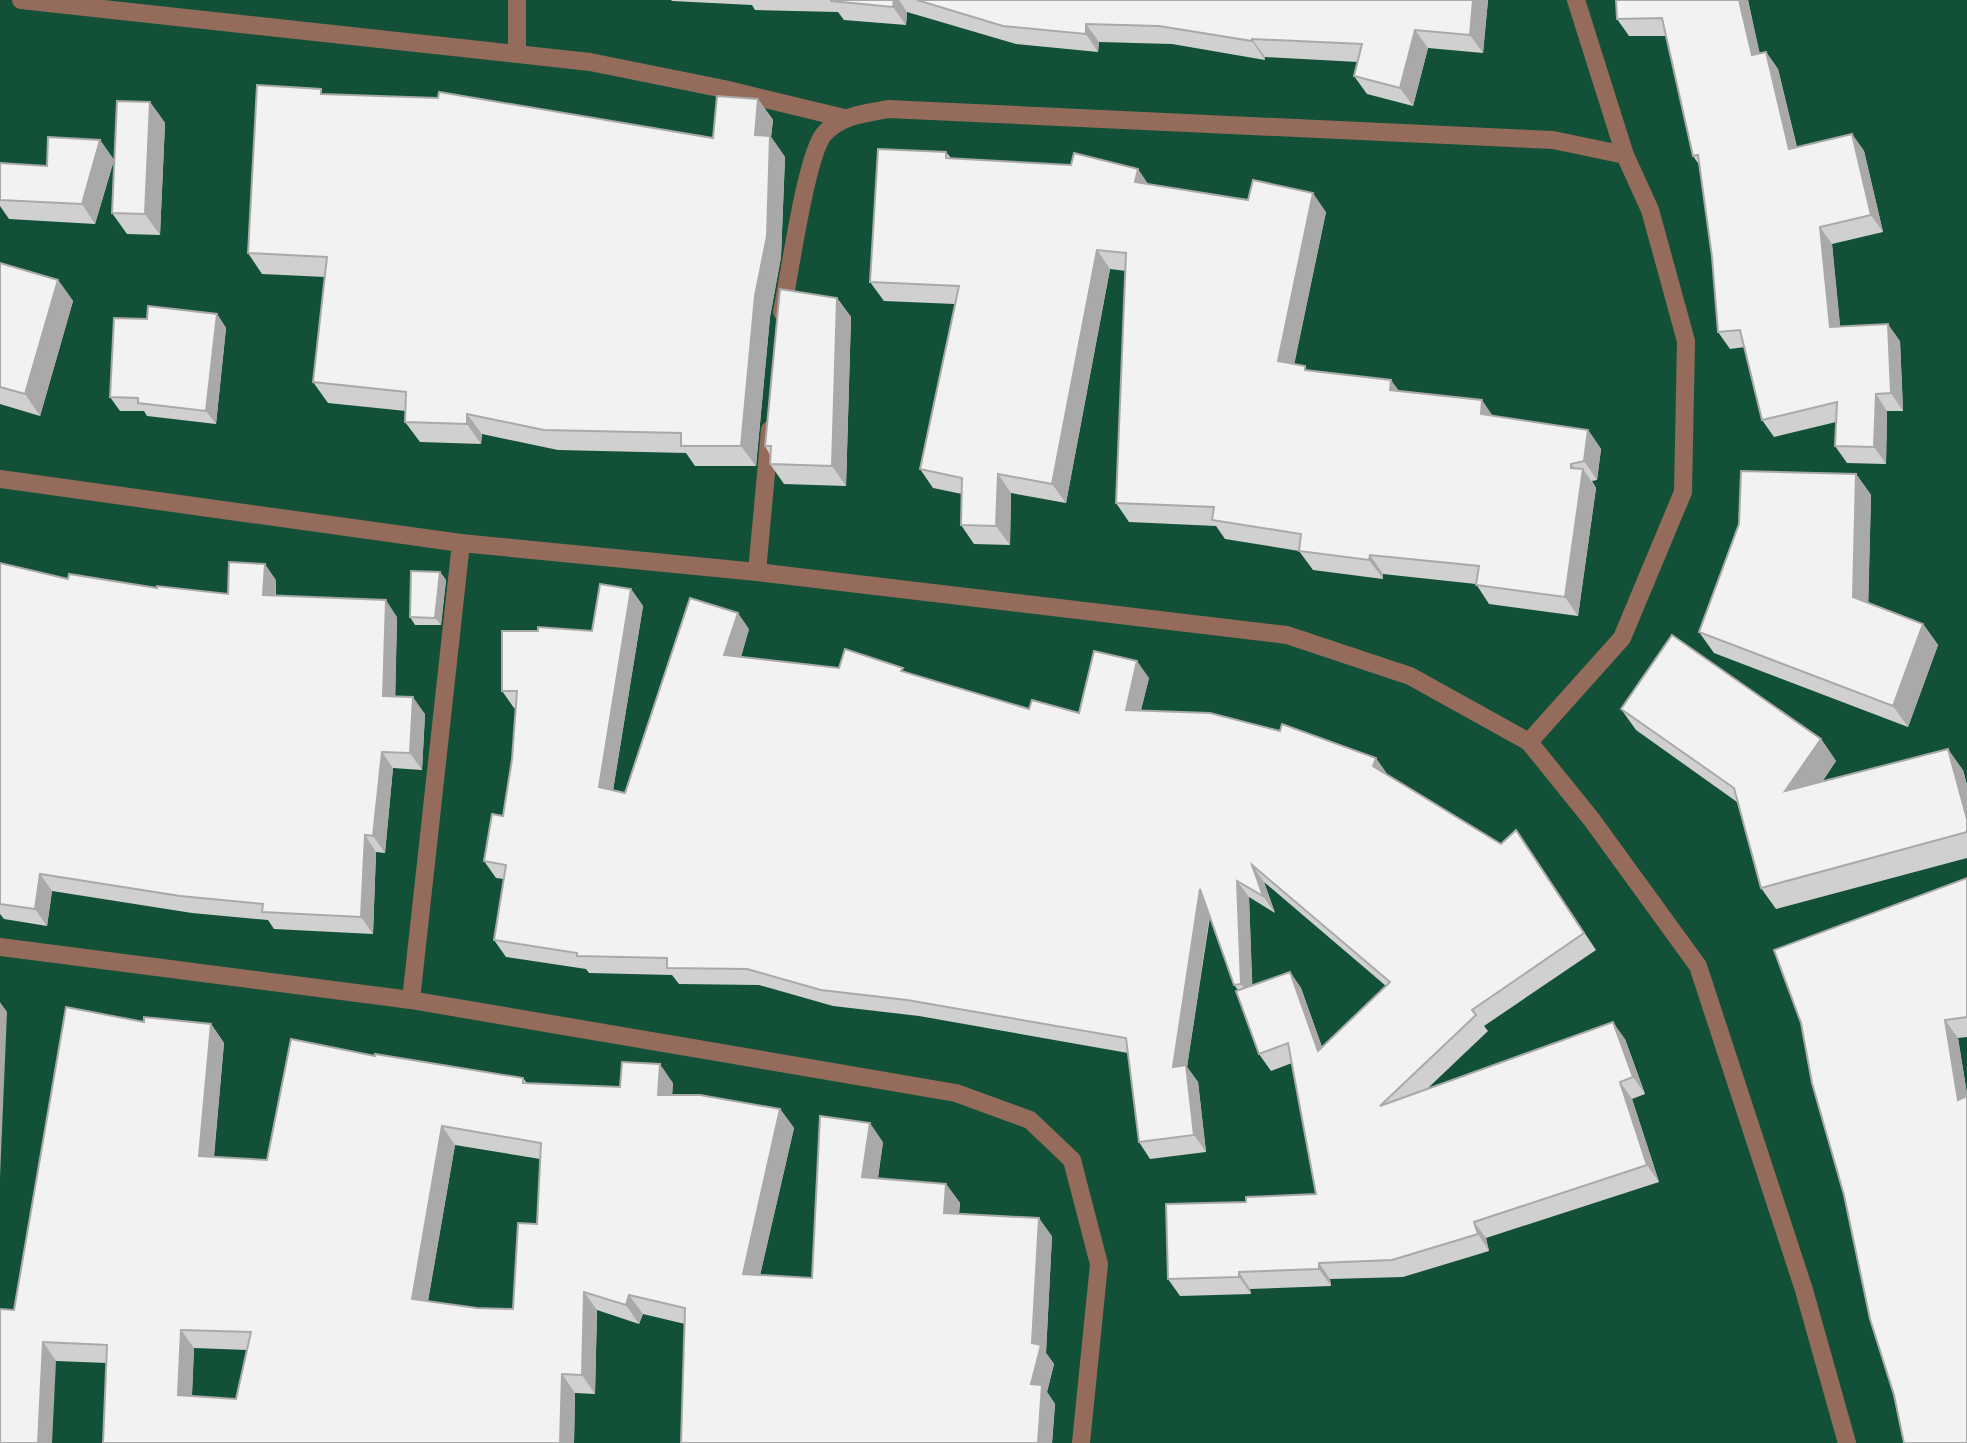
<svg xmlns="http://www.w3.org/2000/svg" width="1967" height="1443" font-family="'Archivo Narrow',sans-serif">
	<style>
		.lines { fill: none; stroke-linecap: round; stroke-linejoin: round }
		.minor { stroke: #956b5b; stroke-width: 18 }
		.wall { fill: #d0d0d0; fill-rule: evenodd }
		.shaded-wall { fill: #a9a9a9 }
		.building { fill: #f2f2f2; stroke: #a9a9a9; stroke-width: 2; fill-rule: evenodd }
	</style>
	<rect width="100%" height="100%" fill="#125037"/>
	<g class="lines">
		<g class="minor">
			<polyline points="21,0 590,62 724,89 844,118"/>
			<polyline points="1576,0 1625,155"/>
			<polyline points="517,54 517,0"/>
			<path d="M782,312C789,278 806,155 824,134C840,115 865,114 888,109L1553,140L1625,155L1650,210L1686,341L1683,492L1622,638L1529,742"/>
			<polyline points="0,479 461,543 757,572 1287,635 1410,676 1529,742 1592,820 1698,966 1804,1290 1847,1443"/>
			<polyline points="757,572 770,430"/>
			<polyline points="0,947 411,1000 956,1093 1030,1120 1072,1160 1099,1264 1081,1443"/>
			<polyline points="411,1000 461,543"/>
		</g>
	</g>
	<g class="wall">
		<polygon points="671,0 1488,0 1483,53 1428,48 1413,106 1367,94 1354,76 1358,62 1265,57 1265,60 1172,44 1099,42 1098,52 1016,44 907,12 906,25 844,20 838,12 755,10 752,5 672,1"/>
		<polygon points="1616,0 1748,0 1759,53 1766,52 1778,69 1797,147 1852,134 1864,151 1883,232 1832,244 1840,327 1900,341 1903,411 1887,411 1886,464 1847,463 1835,446 1836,422 1774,437 1762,420 1745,347 1730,349 1718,332 1712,257 1700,166 1693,156 1666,36 1629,36 1617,19"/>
		<polygon points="325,95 713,138 758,99 773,120 771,137 785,157 781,257 770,317 756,466 695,466 686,453 558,450 482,434 481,444 420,442 405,422 406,411 328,403 313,382 325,277 262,274 248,253"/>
		<polygon points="150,102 165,123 160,235 127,234 112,213"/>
		<polygon points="100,140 114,160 95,224 9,219 0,206 0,163 47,166"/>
		<polygon points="946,152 951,158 1148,184 1326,212 1294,364 1308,370 1399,391 1493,416 1588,430 1601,449 1597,480 1592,481 1596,488 1578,616 1489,604 1476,584 1383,574 1383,579 1313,570 1299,551 1225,539 1216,526 1129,522 1116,503 1126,271 1110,269 1066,503 1011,493 1010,545 974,544 961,525 962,494 933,488 920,469 955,304 884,301 870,282"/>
		<polygon points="0,263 58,280 73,301 40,416 0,404"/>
		<polygon points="837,298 851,317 846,486 784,484 770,464 770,455 765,446"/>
		<polygon points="217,314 226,328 216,424 147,416 144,411 120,411 110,397 147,319"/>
		<polygon points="1856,474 1871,495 1868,603 1923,624 1938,645 1908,727 1714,653 1699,632"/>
		<polygon points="0,563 68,579 228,594 276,580 276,596 397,617 395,696 425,714 422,770 393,768 385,853 376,852 373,934 274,929 268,920 192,913 52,891 47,926 4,919 0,914"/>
		<polygon points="440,572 446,580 441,625 415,625 410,617"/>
		<path d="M631,589L643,606L613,790L625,793L749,629L741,657L839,668L906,673L1029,709L1079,713L1149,678L1141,710L1388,775L1501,844L1516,830L1596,950L1484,1026L1488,1031L1427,1089L1625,1039L1645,1094L1632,1099L1659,1182L1486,1238L1489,1251L1403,1277L1330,1279L1331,1286L1250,1289L1251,1294L1180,1296L1168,1279L1246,1202L1316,1194L1292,1063L1271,1071L1259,1054L1238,990L1234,985L1210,917L1187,1067L1198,1082L1206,1152L1150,1159L1139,1142L1128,1053L919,1016L833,1006L759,985L679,984L672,975L589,973L586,969L506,957L494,940L504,879L496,878L484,861L503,816L512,759L516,708H514L502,691L592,631ZM1264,882L1386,986L1322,1047L1301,988L1290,972L1252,985L1249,897L1275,913Z"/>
		<polygon points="1621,709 1821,739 1836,761 1822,782 1963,770 1967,785 1967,858 1776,909 1761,888 1737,802 1636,730"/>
		<polygon points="1967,878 1967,1037 1958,1038 1967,1094 1967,1443 1894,1395 1801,1023"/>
		<path d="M144,1022L211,1024L224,1043L214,1157L267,1160L375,1056L523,1078L527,1083L620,1087L673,1083L672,1095L780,1109L794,1128L760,1275L812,1278L883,1142L878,1178L946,1184L960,1203L959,1214L1052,1236L1046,1353L1054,1364L1047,1392L1055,1404L1052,1443H681L685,1324L643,1314L639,1324L597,1310L595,1394L575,1393L574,1443H103L107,1363L56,1361L14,1310ZM455,1145L540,1159L537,1224L513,1309L477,1308L428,1301ZM194,1348L247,1350L236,1399L192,1396Z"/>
	</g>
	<g class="shaded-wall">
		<polygon points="894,0 899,0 907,12 906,25 893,7"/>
		<polygon points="1473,0 1488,0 1483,53 1470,35"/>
		<polygon points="1739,0 1748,0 1764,72 1752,55"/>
		<polygon points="1086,24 1099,42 1098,52 1086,34"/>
		<polygon points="1415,30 1428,48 1413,106 1400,88"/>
		<polygon points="1252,39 1265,57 1265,60 1252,41"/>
		<polygon points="1766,52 1778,69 1801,166 1789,149"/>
		<polygon points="758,99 773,120 771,137 785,157 781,257 770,317 756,466 741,446 755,135"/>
		<polygon points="150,102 165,123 160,235 145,214"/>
		<polygon points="1852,134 1864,151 1883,232 1871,215"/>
		<polygon points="100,140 114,160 95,224 82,204"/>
		<polygon points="1138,169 1151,188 1135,182"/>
		<polygon points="1313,193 1326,212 1291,380 1278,361"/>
		<polygon points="1820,227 1832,244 1842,344 1830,327"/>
		<polygon points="1097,250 1110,269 1066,503 1052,484"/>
		<polygon points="58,280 73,301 40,416 25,394"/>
		<polygon points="837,298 851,317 846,486 832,466"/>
		<polygon points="217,314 226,328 216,424 206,411"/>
		<polygon points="1888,324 1900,341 1903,411 1891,393"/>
		<polygon points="1391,380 1405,399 1390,390"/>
		<polygon points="1876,394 1887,411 1886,464 1874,447"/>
		<polygon points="1482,400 1495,419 1481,414"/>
		<polygon points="467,414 482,434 481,444 467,424"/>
		<polygon points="1588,430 1601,449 1597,480 1584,461"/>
		<polygon points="1571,464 1581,479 1583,469 1596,488 1578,616 1565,597"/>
		<polygon points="998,474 1011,493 1010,545 996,526"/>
		<polygon points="1856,474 1871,495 1868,619 1853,597"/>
		<polygon points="1370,555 1383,574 1383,579 1369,560"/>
		<polygon points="265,564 276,580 275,612 263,595"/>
		<polygon points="440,572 446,580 441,625 435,618"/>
		<polygon points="631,589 643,606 611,803 599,787"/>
		<polygon points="386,600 397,617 395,713 383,696"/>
		<polygon points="738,613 749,629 736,672 724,655"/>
		<polygon points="1923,624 1938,645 1908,727 1893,706"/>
		<polygon points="1137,661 1149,678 1137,726 1126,710"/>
		<polygon points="413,697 425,714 422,770 410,753"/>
		<polygon points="1821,739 1836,761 1801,813 1785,791"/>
		<polygon points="1948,749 1963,770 1967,785 1967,819"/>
		<polygon points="382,752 393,768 385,853 373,836"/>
		<polygon points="1376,758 1388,775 1373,766"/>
		<polygon points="365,835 376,852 373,934 361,917"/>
		<polygon points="1252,865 1264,882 1275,913 1263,896"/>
		<polygon points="40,874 52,891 47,926 35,909"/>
		<polygon points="1237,881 1249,897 1253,1000 1241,984"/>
		<polygon points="1200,889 1211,906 1187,1067 1198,1082 1206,1152 1194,1135 1173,1067"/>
		<polygon points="1290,972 1301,988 1329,1067 1318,1051"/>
		<polygon points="0,1002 7,1012 0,1177"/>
		<polygon points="1945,1020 1958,1038 1967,1094 1967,1112 1958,1100"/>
		<polygon points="1613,1022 1625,1039 1645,1094 1633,1077"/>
		<polygon points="211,1024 224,1043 212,1175 199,1156"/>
		<polygon points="660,1064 673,1083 671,1113 658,1095"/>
		<polygon points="1620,1082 1632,1099 1659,1182 1647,1165"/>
		<polygon points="780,1109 794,1128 756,1293 743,1274"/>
		<polygon points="870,1123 883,1142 875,1196 862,1177"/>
		<polygon points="442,1126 455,1145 425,1318 412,1299"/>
		<polygon points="946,1184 960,1203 957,1232 944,1213"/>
		<polygon points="1039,1218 1052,1236 1046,1353 1054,1364 1047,1392 1055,1404 1052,1443 1038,1443 1031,1384"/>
		<polygon points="1474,1222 1486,1238 1489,1251 1478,1234"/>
		<polygon points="1319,1263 1330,1279 1331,1286 1319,1269"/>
		<polygon points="1239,1272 1250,1289 1251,1294 1239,1277"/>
		<polygon points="584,1292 597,1310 595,1394 582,1375"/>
		<polygon points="629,1295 643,1314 639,1324 626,1305"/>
		<polygon points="181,1330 194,1348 191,1414 178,1395"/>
		<polygon points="43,1342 56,1361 52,1443 38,1443"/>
		<polygon points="562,1374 575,1393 574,1443 560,1443"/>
	</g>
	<g class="building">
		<polygon points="831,0 894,0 893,7 831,1"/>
		<polygon points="917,0 1473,0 1470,35 1415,30 1400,88 1354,76 1362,44 1252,39 1252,41 1159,26 1086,24 1086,34 1003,26"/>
		<polygon points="1616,0 1739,0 1752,55 1766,52 1789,149 1852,134 1871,215 1820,227 1830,327 1888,324 1891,393 1876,394 1874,447 1835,446 1837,402 1762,420 1740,330 1718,332 1712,257 1698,155 1693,156 1662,18 1617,19"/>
		<polygon points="257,85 321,89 321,94 438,98 439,92 713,138 717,96 758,99 755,135 770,136 767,236 755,296 741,446 681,446 681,433 544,430 467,414 467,424 405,422 406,392 313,382 327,257 248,253"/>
		<polygon points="117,101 150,102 145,214 112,213"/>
		<polygon points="48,137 100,140 82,204 0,200 0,163 47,166"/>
		<polygon points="878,149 946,152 946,158 1071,165 1074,153 1138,169 1135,182 1248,200 1253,180 1313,193 1278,361 1305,366 1305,370 1391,380 1390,390 1482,400 1481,414 1588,430 1584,461 1571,464 1571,468 1583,469 1565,597 1476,585 1479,566 1370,555 1369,560 1299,551 1301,534 1212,520 1214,507 1116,503 1126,253 1097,250 1052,484 998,474 996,526 961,525 962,478 920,469 959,286 870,282"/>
		<polygon points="0,263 58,280 25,394 0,387"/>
		<polygon points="780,289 837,298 832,466 770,464 771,446 765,446"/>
		<polygon points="148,306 217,314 206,411 138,403 138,398 110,397 114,318 147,319"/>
		<polygon points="1741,471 1856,474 1853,597 1923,624 1893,706 1699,632 1739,524"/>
		<polygon points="229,562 265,564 263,595 386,600 383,696 413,697 410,753 382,752 373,836 365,835 361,917 262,912 263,904 180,896 40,874 35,909 0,904 0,563 68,579 69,574 157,588 157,586 228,594"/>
		<polygon points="411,571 440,572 435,618 410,617"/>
		<polygon points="600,584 631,589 599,787 625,793 690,598 738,613 724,655 839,668 845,649 903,668 901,671 1029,709 1032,700 1079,713 1094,651 1137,661 1126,710 1210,713 1280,731 1282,724 1376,758 1373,766 1501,844 1516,830 1584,933 1472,1010 1476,1015 1380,1106 1613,1022 1633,1077 1620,1082 1647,1165 1474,1222 1478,1234 1392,1260 1319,1263 1319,1269 1239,1272 1239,1277 1168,1279 1166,1204 1246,1202 1246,1197 1316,1194 1288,1043 1259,1054 1236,991 1290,972 1318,1051 1390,982 1252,865 1263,896 1237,881 1241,984 1234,985 1200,889 1173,1067 1186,1065 1194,1135 1139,1142 1126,1038 907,1000 821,990 747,969 667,968 667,958 577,956 577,953 494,940 506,865 484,861 492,814 503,816 512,759 517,691 502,691 502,631 538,631 538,627 592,631"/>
		<polygon points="1672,635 1821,739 1785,791 1948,749 1967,819 1967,832 1761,888 1734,788 1621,709"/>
		<polygon points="1967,878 1967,1017 1945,1020 1958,1100 1967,1096 1967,1443 1904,1443 1894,1395 1870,1319 1844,1195 1812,1083 1801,1023 1774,950"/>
		<path d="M66,1007L144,1022V1017L211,1024L199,1156L267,1160L291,1039L375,1056V1054L523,1078V1083L620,1087L622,1062L660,1064L658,1095H700L780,1109L743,1274L812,1278L820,1116L870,1123L862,1177L946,1184L944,1213L1039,1218L1032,1343L1041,1345L1031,1384L1042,1385L1038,1443H681L685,1308L629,1295L626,1305L584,1292L582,1375L562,1374L560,1443H103L107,1345L43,1342L38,1443H0V1309L14,1310ZM442,1126L541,1143L537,1224L518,1223L513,1309L477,1308L412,1299ZM181,1330L251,1332L236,1399L178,1395Z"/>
	</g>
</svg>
